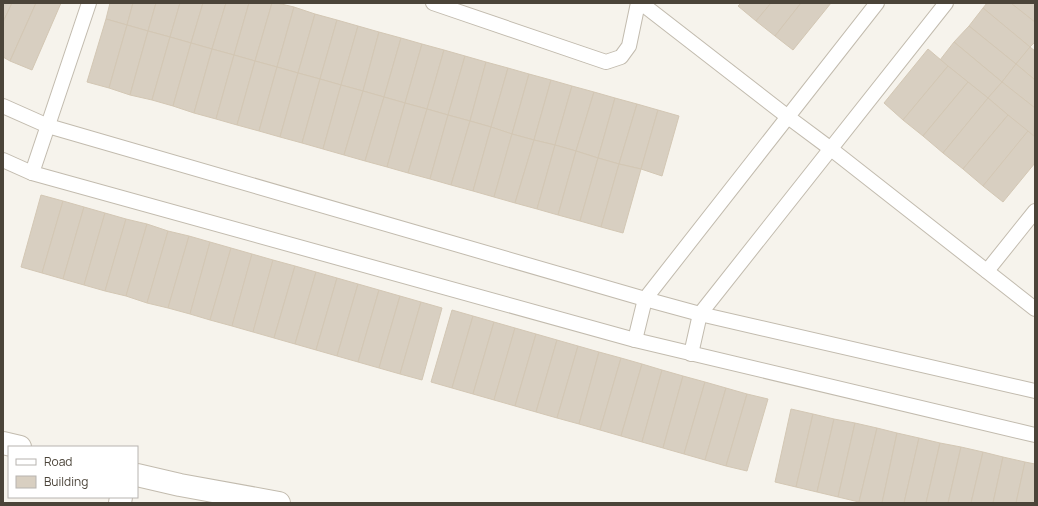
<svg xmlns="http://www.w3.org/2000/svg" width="1038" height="506" font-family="Manrope,sans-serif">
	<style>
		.building { fill: #d8cfc1; stroke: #d3c7b4 }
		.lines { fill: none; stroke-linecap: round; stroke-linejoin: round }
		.service-casing { stroke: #c2bbae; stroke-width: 16 }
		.minor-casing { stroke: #c2bbae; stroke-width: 24 }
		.service { stroke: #fff; stroke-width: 14 }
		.minor { stroke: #fff; stroke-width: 22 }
	</style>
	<rect width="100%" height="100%" fill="#f6f3ec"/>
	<g class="building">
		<polygon points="3,3 12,3 3,22"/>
		<polygon points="12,3 36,3 10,61 3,57 3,22"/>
		<polygon points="36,3 61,3 32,70 10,61"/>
		<polygon points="110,3 133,3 127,25 106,19"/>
		<polygon points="133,3 156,3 148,31 127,25"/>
		<polygon points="156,3 180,3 170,37 148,31"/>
		<polygon points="180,3 203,3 191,43 170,37"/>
		<polygon points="203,3 226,3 212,49 191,43"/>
		<polygon points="226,3 249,3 234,55 212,49"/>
		<polygon points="249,3 272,3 255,61 234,55"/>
		<polygon points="272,3 277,3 294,7 277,67 255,61"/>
		<polygon points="741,3 771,3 756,21 738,6"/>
		<polygon points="771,3 801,3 775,36 756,21"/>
		<polygon points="801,3 831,3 793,50 775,36"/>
		<polygon points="987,3 1011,3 1035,22 1035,42 1030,47 983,8"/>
		<polygon points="1011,3 1035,3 1035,22"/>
		<polygon points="294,7 315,14 298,73 277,67"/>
		<polygon points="983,8 1030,47 1016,64 969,26"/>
		<polygon points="315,14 337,20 320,79 298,73"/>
		<polygon points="106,19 127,25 109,88 87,82"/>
		<polygon points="337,20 358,26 341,85 320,79"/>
		<polygon points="127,25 148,31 130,95 109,88"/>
		<polygon points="358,26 379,32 363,91 341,85"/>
		<polygon points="969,26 1016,64 1002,82 954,42"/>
		<polygon points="148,31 170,37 152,100 130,95"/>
		<polygon points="379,32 401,38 384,97 363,91"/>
		<polygon points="170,37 191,43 173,106 152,100"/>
		<polygon points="401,38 422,44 405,103 384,97"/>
		<polygon points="954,42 1002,82 988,98 940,60"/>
		<polygon points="191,43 212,49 194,113 173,106"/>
		<polygon points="422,44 444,50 427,109 405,103"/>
		<polygon points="1030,47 1035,51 1035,80 1016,64"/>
		<polygon points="212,49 234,55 216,119 194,113"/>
		<polygon points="928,49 948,66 903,120 884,103"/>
		<polygon points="444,50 465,56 448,115 427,109"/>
		<polygon points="234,55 255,61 237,125 216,119"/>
		<polygon points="465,56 486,62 470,121 448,115"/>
		<polygon points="255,61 277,67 259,131 237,125"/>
		<polygon points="486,62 508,68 491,127 470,121"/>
		<polygon points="1016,64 1035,80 1035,108 1002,82"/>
		<polygon points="948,66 968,82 923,136 903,120"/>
		<polygon points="277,67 298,73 280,137 259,131"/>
		<polygon points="508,68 529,74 512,134 491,127"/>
		<polygon points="298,73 320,79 302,143 280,137"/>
		<polygon points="529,74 551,80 534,140 512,134"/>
		<polygon points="320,79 341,85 323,149 302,143"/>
		<polygon points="551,80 572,86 555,145 534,140"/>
		<polygon points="968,82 988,98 943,153 923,136"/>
		<polygon points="1002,82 1035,108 1034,137 988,98"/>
		<polygon points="341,85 363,91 344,155 323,149"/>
		<polygon points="572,86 594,92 576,151 555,145"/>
		<polygon points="363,91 384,97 365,161 344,155"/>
		<polygon points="594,92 615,98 598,158 576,151"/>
		<polygon points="384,97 405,103 387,167 365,161"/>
		<polygon points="615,98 637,104 619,164 598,158"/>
		<polygon points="988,98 1008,115 963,169 943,153"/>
		<polygon points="405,103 427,109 408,173 387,167"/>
		<polygon points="637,104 658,110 641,169 619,164"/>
		<polygon points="427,109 448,115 430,179 408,173"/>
		<polygon points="658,110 679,116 662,176 641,169"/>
		<polygon points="448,115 470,121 451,185 430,179"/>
		<polygon points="1008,115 1028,131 983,186 963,169"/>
		<polygon points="470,121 491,127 473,191 451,185"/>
		<polygon points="491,127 512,134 494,197 473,191"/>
		<polygon points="1028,131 1035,137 1035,163 1003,202 983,186"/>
		<polygon points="512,134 534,140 515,203 494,197"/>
		<polygon points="534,140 555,145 537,209 515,203"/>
		<polygon points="555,145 576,151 558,215 537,209"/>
		<polygon points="576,151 598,158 580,221 558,215"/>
		<polygon points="598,158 619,164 601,227 580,221"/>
		<polygon points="619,164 641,169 623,233 601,227"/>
		<polygon points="41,195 63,201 42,273 21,267"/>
		<polygon points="63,201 84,207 63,279 42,273"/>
		<polygon points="84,207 105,213 84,285 63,279"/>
		<polygon points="105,213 126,219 105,291 84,285"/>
		<polygon points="126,219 147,224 126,296 105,291"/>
		<polygon points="147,224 168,231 147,303 126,296"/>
		<polygon points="168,231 189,236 168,308 147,303"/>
		<polygon points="189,236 210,242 190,314 168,308"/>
		<polygon points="210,242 231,248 210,320 190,314"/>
		<polygon points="231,248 252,254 232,326 210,320"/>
		<polygon points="252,254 273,260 253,332 232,326"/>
		<polygon points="273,260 295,266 274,338 253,332"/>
		<polygon points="295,266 316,272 295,344 274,338"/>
		<polygon points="316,272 337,278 316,350 295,344"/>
		<polygon points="337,278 358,284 337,356 316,350"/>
		<polygon points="358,284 379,290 358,362 337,356"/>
		<polygon points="379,290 400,296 379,368 358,362"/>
		<polygon points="400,296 421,302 400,374 379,368"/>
		<polygon points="421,302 442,308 422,380 400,374"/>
		<polygon points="452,310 473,316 452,388 431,382"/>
		<polygon points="473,316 494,322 473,394 452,388"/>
		<polygon points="494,322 515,328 494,400 473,394"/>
		<polygon points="515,328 536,334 515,406 494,400"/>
		<polygon points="536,334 557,340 536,412 515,406"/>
		<polygon points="557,340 578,346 557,418 536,412"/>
		<polygon points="578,346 599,352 579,424 557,418"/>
		<polygon points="599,352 621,358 600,430 579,424"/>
		<polygon points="621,358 642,364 621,436 600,430"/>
		<polygon points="642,364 662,370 642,442 621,436"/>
		<polygon points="662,370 683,376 663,448 642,442"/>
		<polygon points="683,376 705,382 684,454 663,448"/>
		<polygon points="705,382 726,388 705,460 684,454"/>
		<polygon points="726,388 747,394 726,466 705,460"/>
		<polygon points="747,394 768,399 747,471 726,466"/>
		<polygon points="791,409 813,414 796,487 775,482"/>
		<polygon points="813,414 834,419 817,492 796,487"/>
		<polygon points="834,419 855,423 838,497 817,492"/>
		<polygon points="855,423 877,428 859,502 838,497"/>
		<polygon points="877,428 897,433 882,503 865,503 859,502"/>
		<polygon points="897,433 919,438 904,503 882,503"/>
		<polygon points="919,438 940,443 926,503 904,503"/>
		<polygon points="940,443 961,447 948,503 926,503"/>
		<polygon points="961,447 983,452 971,503 948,503"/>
		<polygon points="983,452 1003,457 993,503 971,503"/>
		<polygon points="1003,457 1025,462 1016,503 993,503"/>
		<polygon points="1025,462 1035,464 1035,503 1016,503"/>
	</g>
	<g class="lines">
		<defs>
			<g id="service">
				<polyline points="433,3 606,62 621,57 629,46 638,3"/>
				<polyline points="641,3 788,117 831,149 1035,309"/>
				<polyline points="3,106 48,126 645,299 700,314 1035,391"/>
				<polyline points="3,160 32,173 635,340 1035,435"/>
				<polyline points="32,173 89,3"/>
				<polyline points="987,271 1035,211"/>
				<polyline points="635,340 645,299 877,3"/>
				<polyline points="691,354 700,314 946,3"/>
			</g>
			<g id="minor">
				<polyline points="3,443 20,447"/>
				<polyline points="137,475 180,485 279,503"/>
				<polyline points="120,503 121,497"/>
			</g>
		</defs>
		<use href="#service" class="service-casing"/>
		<use href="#minor" class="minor-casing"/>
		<use href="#service" class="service"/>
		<use href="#minor" class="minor"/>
	</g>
	<rect width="1038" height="506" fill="none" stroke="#4b4439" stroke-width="8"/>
	<rect x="8" y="446" width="130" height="52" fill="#ffffff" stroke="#b7b4b0"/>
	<rect x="16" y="459" width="20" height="6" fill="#ffffff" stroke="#b7b4b0"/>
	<text x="44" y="466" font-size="12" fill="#4b4439">Road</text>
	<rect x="16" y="476" width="20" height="12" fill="#d8cfc1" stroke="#b7b4b0"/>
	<text x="44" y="486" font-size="12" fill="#4b4439">Building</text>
</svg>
